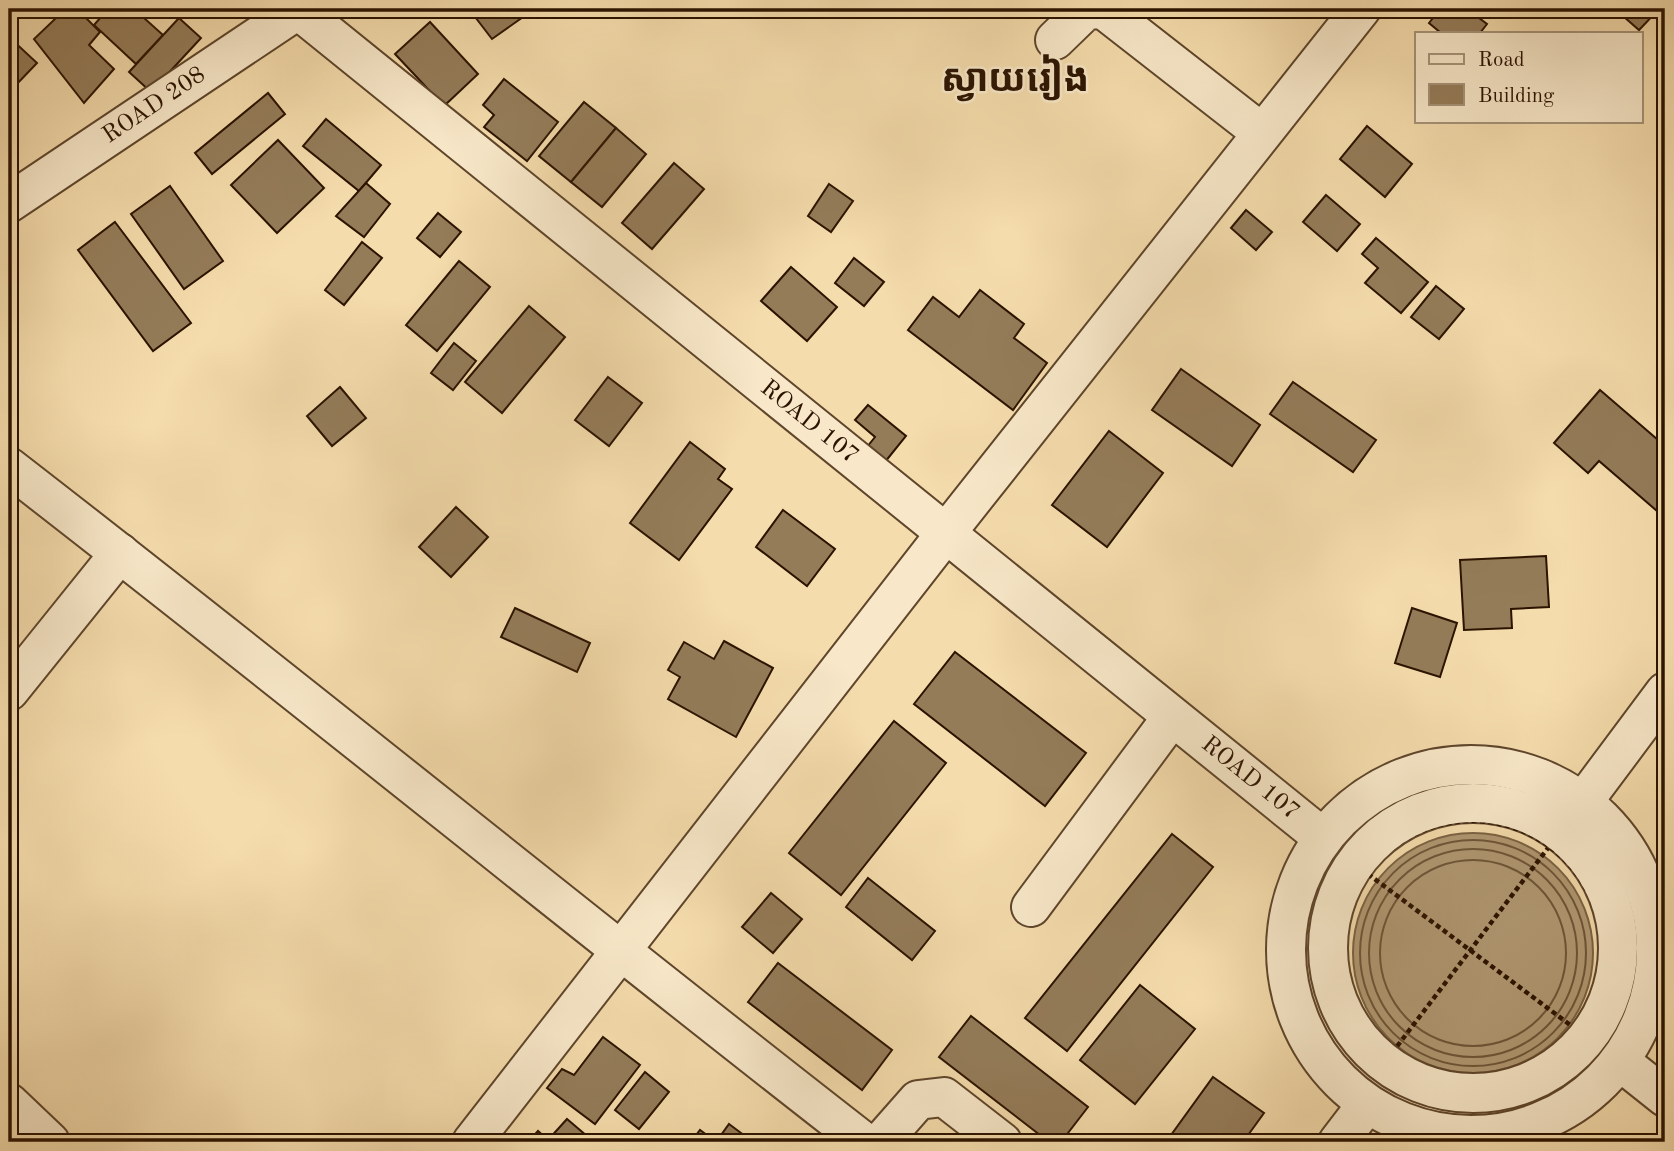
<svg xmlns="http://www.w3.org/2000/svg" width="1674" height="1151" font-family="'Old Standard TT','Noto Sans Khmer',serif">
	<style>
		.water { fill: #b09872; stroke: #7b6344; stroke-width: 2 }
		.lines { fill: none; stroke-linecap: round; stroke-linejoin: round }
		.shore { stroke: #6e5639; stroke-width: 2 }
		.building { fill: #947c59; stroke: #2b1300; stroke-width: 2 }
		.minor-casing { stroke: #5e452b; stroke-width: 42 }
		.path { stroke: #2b1300; stroke-width: 4.5; stroke-dasharray: 5 3.5; stroke-linecap: butt }
		.minor { stroke: #f8e8c9; stroke-width: 38 }
		.labels { text-anchor: middle; dominant-baseline: central; stroke-width: 5; stroke-linejoin: round; paint-order: stroke }
		.street-label { font-size: 24px; fill: #2b1300; stroke: #f8e8c9 }
		.town-label { font-size: 38px; font-weight: bold; fill: #2b1300; stroke: #f8e8c9 }
	</style>
	<rect width="100%" height="100%" fill="#f5dcac"/>
	<filter id="stains"><feTurbulence type="fractalNoise" baseFrequency=".00286" numOctaves="4"/><feColorMatrix values="0 0 0 0 .2 0 0 0 0 .09 0 0 0 0 .02 0 0 0 .5 -.17"/></filter>
	<radialGradient id="worn" r=".72"><stop offset=".6" stop-color="#630" stop-opacity="0"/><stop offset="1" stop-color="#630" stop-opacity=".3"/></radialGradient>
	<circle class="water" cx="1473" cy="953" r="120"/>
	<g class="lines">
		<g class="shore">
			<circle cx="1473" cy="953" r="113"/>
			<circle cx="1473" cy="953" r="104"/>
			<circle cx="1473" cy="953" r="93"/>
		</g>
	</g>
	<g class="building">
		<polygon points="45,9 77,9 100,32 89,45 114,69 84,103 34,39 55,19"/>
		<polygon points="108,9 134,9 163,35 136,64 94,25"/>
		<polygon points="469,9 516,9 523,17 492,39"/>
		<polygon points="1440,9 1467,9 1487,24 1480,33 1441,33 1429,23"/>
		<polygon points="1615,9 1659,9 1639,30"/>
		<polygon points="179,18 201,38 151,92 129,72"/>
		<polygon points="430,22 478,74 444,106 395,54"/>
		<polygon points="9,37 37,63 14,87 9,82"/>
		<polygon points="504,79 558,122 527,161 484,127 494,115 483,105"/>
		<polygon points="268,93 285,114 212,174 195,153"/>
		<polygon points="584,102 616,128 571,182 539,156"/>
		<polygon points="326,119 381,165 359,191 303,146"/>
		<polygon points="1367,126 1412,164 1385,197 1340,159"/>
		<polygon points="616,128 646,154 602,207 571,182"/>
		<polygon points="278,140 324,188 277,233 231,185"/>
		<polygon points="674,163 704,189 652,249 622,223"/>
		<polygon points="366,183 390,204 364,237 336,216"/>
		<polygon points="829,184 853,201 831,232 808,216"/>
		<polygon points="170,186 223,261 184,289 131,214"/>
		<polygon points="1326,195 1360,224 1337,251 1303,222"/>
		<polygon points="1246,210 1272,232 1256,250 1231,228"/>
		<polygon points="438,213 461,232 440,257 417,238"/>
		<polygon points="115,222 191,323 153,351 78,250"/>
		<polygon points="1376,238 1428,282 1401,313 1365,283 1378,268 1362,254"/>
		<polygon points="362,242 382,258 344,305 325,290"/>
		<polygon points="854,258 884,282 864,306 835,283"/>
		<polygon points="459,261 490,287 437,351 406,325"/>
		<polygon points="791,267 837,307 807,341 761,301"/>
		<polygon points="1436,286 1464,309 1439,339 1411,317"/>
		<polygon points="980,290 1024,324 1014,338 1047,363 1013,410 908,330 933,297 959,317"/>
		<polygon points="529,306 565,337 502,413 465,382"/>
		<polygon points="454,343 476,361 453,390 431,373"/>
		<polygon points="1181,369 1260,425 1232,466 1152,410"/>
		<polygon points="608,377 642,403 609,446 575,420"/>
		<polygon points="1293,382 1376,440 1353,472 1270,414"/>
		<polygon points="340,387 366,418 332,446 307,416"/>
		<polygon points="1600,390 1665,446 1665,501 1657,511 1599,461 1588,473 1554,443"/>
		<polygon points="868,405 906,436 885,462 867,447 875,437 855,420"/>
		<polygon points="1109,431 1163,473 1107,547 1052,505"/>
		<polygon points="690,442 725,469 718,479 732,489 679,560 630,523"/>
		<polygon points="456,507 488,537 451,577 419,547"/>
		<polygon points="783,510 835,549 807,586 756,547"/>
		<polygon points="1546,556 1549,607 1511,609 1512,628 1464,630 1460,560"/>
		<polygon points="515,608 590,643 577,672 501,637"/>
		<polygon points="1412,608 1457,623 1440,677 1395,663"/>
		<polygon points="724,641 773,668 736,737 668,699 680,677 668,670 684,642 714,659"/>
		<polygon points="955,652 1086,753 1045,806 914,704"/>
		<polygon points="894,721 946,763 841,895 789,853"/>
		<polygon points="1172,834 1213,867 1067,1051 1025,1018"/>
		<polygon points="868,878 935,931 912,960 846,907"/>
		<polygon points="771,893 802,919 773,953 742,927"/>
		<polygon points="778,963 892,1050 862,1090 748,1002"/>
		<polygon points="1140,985 1195,1029 1135,1104 1080,1060"/>
		<polygon points="971,1016 1088,1107 1061,1142 1049,1142 939,1057"/>
		<polygon points="603,1037 640,1065 595,1124 547,1088 562,1069 574,1075"/>
		<polygon points="645,1072 669,1092 639,1129 615,1110"/>
		<polygon points="1213,1077 1264,1113 1243,1142 1166,1142"/>
		<polygon points="567,1119 594,1142 528,1142 538,1131 548,1140"/>
		<polygon points="729,1124 753,1142 691,1142 700,1130 716,1142"/>
	</g>
	<g class="lines">
		<defs>
			<g id="minor">
				<path id="s1" d="M297,9L1322,837"/>
				<polyline points="1055,40 1086,10 1103,9 1262,133"/>
				<path id="s2" d="M9,203L299,9"/>
				<path d="M9,467C296,689 577,919 864,1142"/>
				<polyline points="9,691 120,553"/>
				<circle cx="1471" cy="950" r="185"/>
				<polyline points="1583,802 1665,692"/>
				<circle cx="1473" cy="948" r="145"/>
				<polyline points="1031,907 1172,717"/>
				<polyline points="1621,1062 1665,1097"/>
				<polyline points="9,1103 50,1142"/>
				<polyline points="472,1142 946,533 1361,9"/>
				<polyline points="881,1142 918,1100 944,1097 1002,1142"/>
				<polyline points="1338,1142 1367,1104"/>
			</g>
		</defs>
		<use href="#minor" class="minor-casing"/>
		<g class="path">
			<circle cx="1472" cy="951" r="130"/>
			<polyline points="1368,874 1577,1030"/>
			<polyline points="1392,1053 1548,848"/>
		</g>
		<use href="#minor" class="minor"/>
	</g>
	<g class="labels">
		<g class="street-label">
			<text stroke="none"><textPath href="#s2" startOffset="175">ROAD 208</textPath></text>
			<text stroke="none"><textPath href="#s1" startOffset="658">ROAD 107</textPath></text>
			<text stroke="none"><textPath href="#s1" startOffset="1225">ROAD 107</textPath></text>
		</g>
		<g class="town-label">
			<text x="1015" y="81">ស្វាយរៀង</text>
		</g>
	</g>
	<rect width="1674" height="1151" fill="none" stroke="#f5dcac" stroke-width="35"/>
	<rect x="10" y="10" width="1653" height="1130" fill="none" stroke="#2b1300" stroke-width="3.5"/>
	<rect x="18" y="18" width="1639" height="1116" fill="none" stroke="#2b1300" stroke-width="2"/>
	<rect x="1415" y="32" width="228" height="91" fill="#f8e8c9" stroke="#a69379" stroke-width="2"/>
	<rect x="1429" y="54" width="35" height="10" fill="#f8e8c9" stroke="#a69379" stroke-width="2"/>
	<text x="1478" y="66" font-size="21" fill="#2b1300">Road</text>
	<rect x="1429" y="84" width="35" height="21" fill="#947c59" stroke="#a69379" stroke-width="2"/>
	<text x="1478" y="102" font-size="21" fill="#2b1300">Building</text>
	<rect width="100%" height="100%" filter="url(#stains)"/>
	<rect width="100%" height="100%" fill="url(#worn)"/>
</svg>
